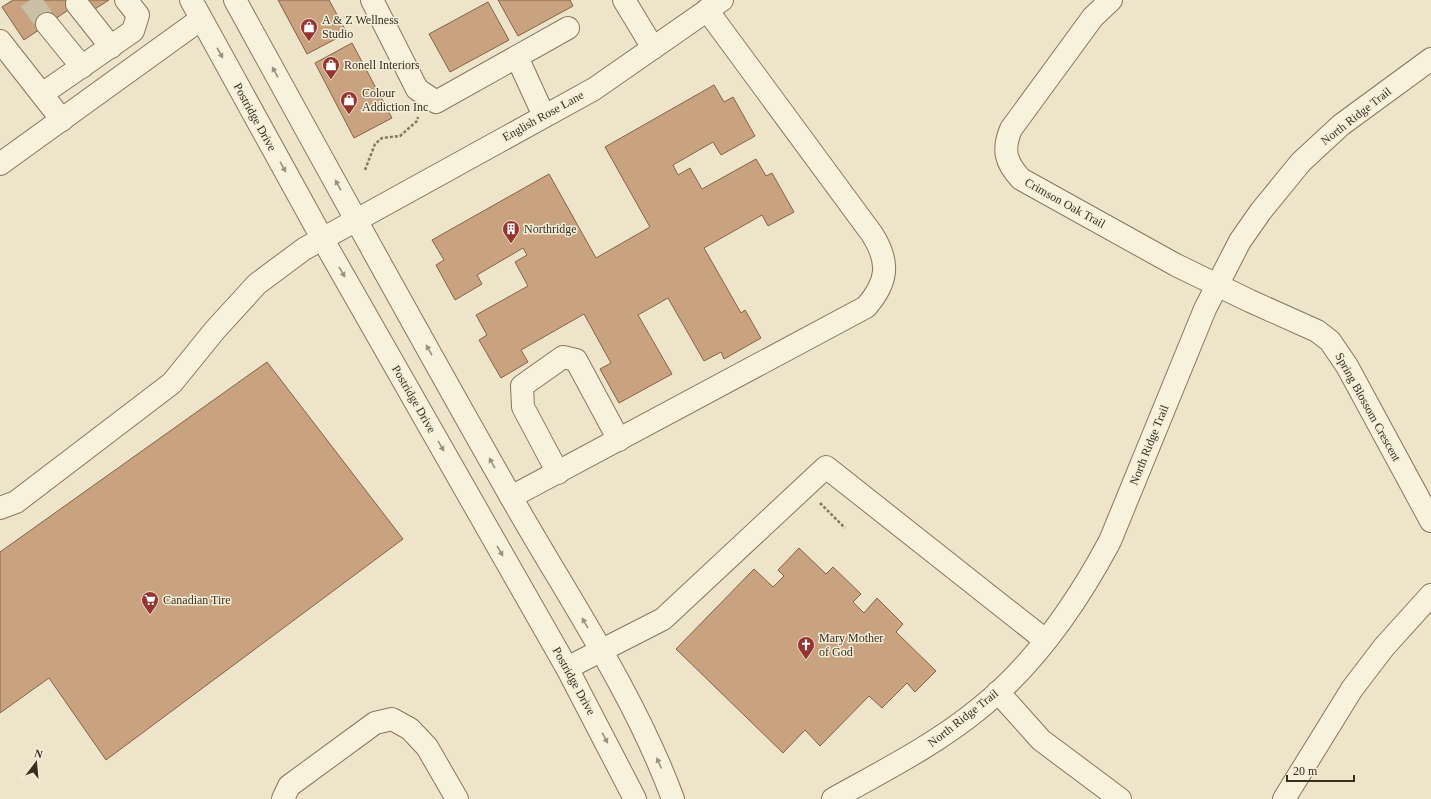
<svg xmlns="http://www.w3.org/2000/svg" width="1431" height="799" font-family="'Times New Roman',serif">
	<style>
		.building { fill: #c9a280; stroke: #866245 }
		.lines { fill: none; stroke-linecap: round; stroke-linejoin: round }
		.minor-tunnel { stroke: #c9c0a7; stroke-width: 22; stroke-dasharray: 22 11; stroke-linecap: butt }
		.minor-casing { stroke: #88765e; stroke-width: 24 }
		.path { stroke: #88765e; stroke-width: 2.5; stroke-dasharray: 3 2; stroke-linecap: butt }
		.minor { stroke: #f8f1dc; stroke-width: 22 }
		.oneway { fill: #99907e }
		.labels { text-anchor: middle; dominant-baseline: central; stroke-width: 3; stroke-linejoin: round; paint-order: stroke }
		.poi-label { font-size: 12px; fill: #3a2e21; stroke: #f4eed8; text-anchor: start }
		.street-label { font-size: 12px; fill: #3a2e21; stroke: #f4eed8 }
	</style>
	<rect width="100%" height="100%" fill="#ede4c9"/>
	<g class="building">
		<polygon points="13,0 83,0 24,40 2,7"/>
		<polygon points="88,0 109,0 95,9"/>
		<polygon points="278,0 329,0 347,33 307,54"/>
		<polygon points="498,0 570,0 573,6 518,36"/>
		<polygon points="488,2 509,40 450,72 429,34"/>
		<polygon points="352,43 392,118 354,138 315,63"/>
		<polygon points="714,85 724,102 733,97 755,136 721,155 713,142 673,165 678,175 690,168 702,189 756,159 766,176 772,173 794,212 768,226 762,215 704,248 741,313 745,310 761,338 724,359 721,352 704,361 668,298 638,315 672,374 619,403 600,369 611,363 584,314 521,350 528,362 501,378 479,340 487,335 476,315 528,286 515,262 527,255 523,248 477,275 482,284 455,300 436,265 444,260 432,240 549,174 596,258 650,227 605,147"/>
		<polygon points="267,362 403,539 106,760 49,678 0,713 0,552"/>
		<polygon points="799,548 826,574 833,567 861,594 853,602 864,613 877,598 903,624 896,632 936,671 915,692 907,683 882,708 869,696 820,746 805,730 783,753 676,649 754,569 773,587 784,576 778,570"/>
	</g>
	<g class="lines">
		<polyline class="minor-tunnel" points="30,0 47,24"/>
		<defs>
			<g id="minor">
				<polyline points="191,0 322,238 567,668 635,799"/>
				<path d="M235,0C326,166 417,332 511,497C567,596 633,691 673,799"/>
				<polyline points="372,0 417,89 436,102 568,28"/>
				<polyline points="624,0 653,48"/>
				<path d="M1111,0L1093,17L1011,129C1002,150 1006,163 1021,179L1176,265L1250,301L1317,331L1330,341L1347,366L1431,521"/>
				<polyline points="77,4 111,47"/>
				<polyline points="47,24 82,67"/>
				<polyline points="0,41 62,120"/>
				<polyline points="517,57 544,116"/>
				<polyline points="42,94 133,31 138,15 126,0"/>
				<polyline points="0,164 201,19"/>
				<polyline points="558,473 523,407 522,386 563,357 576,360 619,440"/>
				<path d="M511,497L866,307C888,282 890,262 872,234L707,10"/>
				<polyline points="0,508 16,502 172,383 215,330 257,284 304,249 594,89 722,0"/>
				<polyline points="567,668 663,619 826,467 1045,640"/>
				<polyline points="998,692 1041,740 1120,799"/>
				<polyline points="283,799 289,786 375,723 392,719 410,729 427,747 457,799"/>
				<path d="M833,799C883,771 935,745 980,708C1034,665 1078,601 1110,541L1205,309L1240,241L1261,211L1301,162L1341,125L1431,59"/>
				<polyline points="1284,799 1352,689 1384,647 1431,595"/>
			</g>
		</defs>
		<use href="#minor" class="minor-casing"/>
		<g class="path">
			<polyline points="365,170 375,144 382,138 400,136 417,121 418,117"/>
			<polyline points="820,503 845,528"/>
		</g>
		<use href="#minor" class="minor"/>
	</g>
	<defs><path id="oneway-solid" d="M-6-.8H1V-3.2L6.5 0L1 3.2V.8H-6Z"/></defs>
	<g class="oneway">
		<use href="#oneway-solid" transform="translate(220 53) rotate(61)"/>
		<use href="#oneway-solid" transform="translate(275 72) rotate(-119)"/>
		<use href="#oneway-solid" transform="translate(283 167) rotate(61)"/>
		<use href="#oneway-solid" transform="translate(338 185) rotate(-119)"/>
		<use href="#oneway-solid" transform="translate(342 272) rotate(60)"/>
		<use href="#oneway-solid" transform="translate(429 350) rotate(-119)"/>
		<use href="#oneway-solid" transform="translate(441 446) rotate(60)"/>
		<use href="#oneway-solid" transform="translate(492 463) rotate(-119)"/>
		<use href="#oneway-solid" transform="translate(500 551) rotate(60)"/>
		<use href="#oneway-solid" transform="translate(585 623) rotate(-120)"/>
		<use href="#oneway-solid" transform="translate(605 738) rotate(62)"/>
		<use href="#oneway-solid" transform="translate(659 763) rotate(-114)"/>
	</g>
	<defs>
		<symbol id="shop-pin" viewBox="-11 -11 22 30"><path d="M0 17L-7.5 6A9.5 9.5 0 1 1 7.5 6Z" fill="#953531" stroke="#f4eed8"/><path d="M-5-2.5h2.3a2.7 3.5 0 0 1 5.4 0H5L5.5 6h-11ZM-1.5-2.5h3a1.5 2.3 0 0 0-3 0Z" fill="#fff"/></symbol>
		<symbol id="building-pin" viewBox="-11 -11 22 30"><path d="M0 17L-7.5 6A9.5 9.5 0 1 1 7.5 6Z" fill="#953531" stroke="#f4eed8"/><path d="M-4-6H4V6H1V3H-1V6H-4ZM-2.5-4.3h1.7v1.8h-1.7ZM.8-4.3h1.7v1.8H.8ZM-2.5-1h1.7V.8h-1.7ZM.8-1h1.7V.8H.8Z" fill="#fff"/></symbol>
		<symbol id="supermarket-pin" viewBox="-11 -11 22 30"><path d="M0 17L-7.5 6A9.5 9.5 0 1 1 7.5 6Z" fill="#953531" stroke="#f4eed8"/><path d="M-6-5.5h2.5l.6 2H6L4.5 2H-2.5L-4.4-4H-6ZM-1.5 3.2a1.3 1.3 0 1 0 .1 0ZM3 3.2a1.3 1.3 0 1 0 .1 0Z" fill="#fff"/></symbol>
		<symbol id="church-pin" viewBox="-11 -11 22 30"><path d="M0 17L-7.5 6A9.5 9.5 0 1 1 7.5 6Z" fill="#953531" stroke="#f4eed8"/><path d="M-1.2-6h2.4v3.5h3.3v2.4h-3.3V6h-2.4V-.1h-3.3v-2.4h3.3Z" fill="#fff"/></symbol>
	</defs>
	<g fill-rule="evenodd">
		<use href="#shop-pin" x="299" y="17" width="20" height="27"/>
		<use href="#shop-pin" x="321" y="55" width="20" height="27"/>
		<use href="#shop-pin" x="339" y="90" width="20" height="27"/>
		<use href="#building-pin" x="501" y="219" width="20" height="27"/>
		<use href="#supermarket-pin" x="140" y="590" width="20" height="27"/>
		<use href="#church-pin" x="796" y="635" width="20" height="27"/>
	</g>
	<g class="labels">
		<g class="poi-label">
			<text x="322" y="20">A &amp; Z Wellness<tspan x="322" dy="14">Studio</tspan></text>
			<text x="344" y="65">Ronell Interiors</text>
			<text x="362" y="93">Colour<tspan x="362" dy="14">Addiction Inc</tspan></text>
			<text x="524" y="229">Northridge</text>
			<text x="163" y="600">Canadian Tire</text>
			<text x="819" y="638">Mary Mother<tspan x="819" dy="14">of God</tspan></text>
		</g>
		<g class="street-label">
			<text transform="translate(543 116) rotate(-29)">English Rose Lane</text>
			<text transform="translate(1356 116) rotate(-38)">North Ridge Trail</text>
			<text transform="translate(255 117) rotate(61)">Postridge Drive</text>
			<text transform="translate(1065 203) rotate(29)">Crimson Oak Trail</text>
			<text transform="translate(414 399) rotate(60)">Postridge Drive</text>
			<text transform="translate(1368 407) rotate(61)">Spring Blossom Crescent</text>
			<text transform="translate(1149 445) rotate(-68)">North Ridge Trail</text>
			<text transform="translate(574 681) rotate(61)">Postridge Drive</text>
			<text transform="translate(963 718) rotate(-38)">North Ridge Trail</text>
		</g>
	</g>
	<g transform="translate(36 763) rotate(16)" stroke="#f4eed8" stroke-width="3" paint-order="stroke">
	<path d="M0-3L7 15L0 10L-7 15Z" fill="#3a2e21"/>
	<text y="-6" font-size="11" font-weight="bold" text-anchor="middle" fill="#3a2e21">N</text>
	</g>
	<path d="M1287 775v6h67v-6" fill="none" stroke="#3a2e21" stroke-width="2"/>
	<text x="1293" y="775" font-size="12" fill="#3a2e21" stroke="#f4eed8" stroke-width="3" paint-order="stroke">20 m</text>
</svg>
